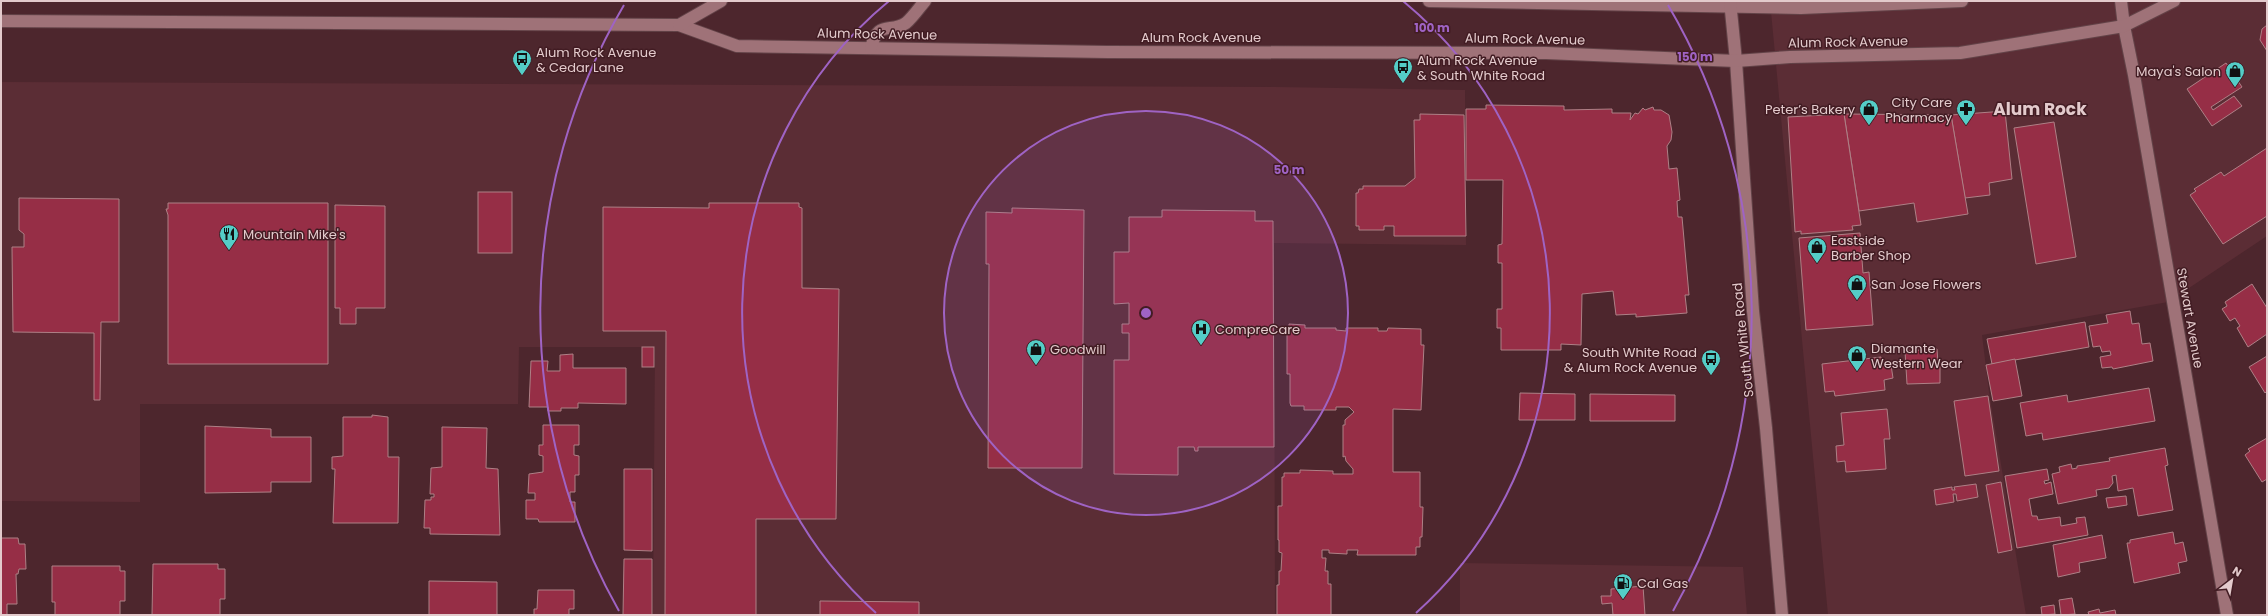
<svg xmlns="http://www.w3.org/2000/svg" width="2268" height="616" font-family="Poppins,sans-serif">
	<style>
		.built { fill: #5b2d35 }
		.building { fill: #962e46; stroke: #ae8086 }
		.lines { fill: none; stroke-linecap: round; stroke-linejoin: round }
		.street-casing { stroke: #634348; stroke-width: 14 }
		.secondary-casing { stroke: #634348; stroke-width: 14 }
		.street { stroke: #9f7278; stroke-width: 12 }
		.secondary { stroke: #9f7278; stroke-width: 12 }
		.ring { fill: none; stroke: #9f63c4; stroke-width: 2 }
		.labels { text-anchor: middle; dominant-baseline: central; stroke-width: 3; stroke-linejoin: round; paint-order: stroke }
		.street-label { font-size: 13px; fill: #e3cacc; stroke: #421c23 }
		.poi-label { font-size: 13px; fill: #e3cacc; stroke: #421c23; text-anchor: start }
		.district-label { font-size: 17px; font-weight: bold; fill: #e3cacc; stroke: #421c23 }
		.centre { fill: #9f63c4; stroke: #421c23; stroke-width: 2 }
		.ring-label { font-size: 12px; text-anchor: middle; font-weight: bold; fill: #9f63c4; stroke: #421c23; stroke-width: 3; stroke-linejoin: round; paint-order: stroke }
	</style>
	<rect width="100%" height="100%" fill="#4d262d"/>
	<g class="built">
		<polygon points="1770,1 2267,1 2267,236 2168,302 1982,335 1989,392 2026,615 1828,615"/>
		<polygon points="1,82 1276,87 1465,90 1466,245 1274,243 1275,615 653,615 655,347 519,347 518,404 140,404 140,502 1,501"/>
		<polygon points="1460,563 1743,567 1747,615 1460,615"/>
	</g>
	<g class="building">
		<polygon points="2267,25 2267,51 2260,40 2262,29"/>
		<polygon points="2226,63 2242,87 2211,107 2213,110 2234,96 2242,106 2212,126 2187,89"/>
		<polygon points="1486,105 1564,106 1564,110 1612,109 1612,113 1631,113 1630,120 1635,113 1638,114 1643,108 1645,110 1653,107 1654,110 1661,110 1669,115 1672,132 1671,140 1667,146 1669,169 1677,168 1680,200 1677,201 1678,217 1682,217 1689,295 1685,295 1687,313 1636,317 1636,314 1616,315 1613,291 1582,294 1581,345 1561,344 1561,350 1501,350 1501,328 1497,328 1497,309 1502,309 1502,263 1498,263 1498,245 1502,244 1503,180 1466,180 1466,109 1486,109"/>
		<polygon points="2005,111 2012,179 1989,183 1990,195 1965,198 1951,115"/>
		<polygon points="1420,114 1464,115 1466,236 1394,236 1394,226 1384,226 1384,230 1359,230 1359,226 1356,226 1356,193 1358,193 1359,189 1363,189 1363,186 1405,186 1415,178 1414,120 1420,120"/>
		<polygon points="1844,114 1951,115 1968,214 1917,222 1914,203 1859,211"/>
		<polygon points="1844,114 1861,225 1852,226 1853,230 1801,234 1801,231 1795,232 1788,117"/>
		<polygon points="2054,122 2076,257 2036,264 2014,128"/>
		<polygon points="2267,148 2267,216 2223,244 2190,195 2196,191 2194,189 2221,172 2224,176"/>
		<rect x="478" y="192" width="34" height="61"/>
		<polygon points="19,198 119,199 119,322 101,322 100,400 94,400 94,333 13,332 12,247 24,247 24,234 19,230"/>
		<polygon points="168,203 328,203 328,364 168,364 168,215 166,209 168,209"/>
		<polygon points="709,203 799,203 799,207 802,208 802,288 839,289 836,519 756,519 756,615 665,615 666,331 603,331 603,207 709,208"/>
		<polygon points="335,205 385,206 385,308 356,308 356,324 340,324 340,308 335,308"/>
		<polygon points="1012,208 1084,210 1082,468 988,468 989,264 986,264 986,212 1012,213"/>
		<polygon points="1162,210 1255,211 1255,221 1273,221 1274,447 1198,447 1198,451 1195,451 1194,447 1178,447 1178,475 1114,474 1114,360 1129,360 1129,333 1122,333 1122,324 1129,324 1129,303 1114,304 1114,252 1129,252 1129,217 1162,217"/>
		<polygon points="1860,233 1863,273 1869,272 1873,325 1806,330 1799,238"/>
		<polygon points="2252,284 2267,308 2267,334 2248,347 2237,328 2240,326 2235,318 2230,321 2222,309 2227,306 2225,302"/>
		<polygon points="2130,311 2132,324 2139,323 2142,344 2150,343 2153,361 2113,369 2112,367 2102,368 2100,357 2111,355 2110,351 2102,352 2100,346 2093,347 2089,326 2108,323 2106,315"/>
		<polygon points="2085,322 2089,347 1992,364 1987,339"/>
		<polygon points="1289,324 1305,325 1305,328 1336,328 1336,330 1346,331 1346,328 1378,328 1378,331 1387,331 1388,328 1421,329 1421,345 1424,345 1421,410 1393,409 1393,472 1420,472 1420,507 1423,507 1422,537 1420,537 1420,547 1416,547 1416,555 1357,555 1358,550 1347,550 1347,554 1329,553 1329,550 1322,550 1322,558 1326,558 1325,571 1328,571 1328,584 1331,584 1331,615 1277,615 1277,585 1279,585 1279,571 1281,571 1282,553 1279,552 1279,540 1278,540 1278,506 1282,506 1282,477 1284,477 1284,473 1300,473 1300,470 1333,471 1333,474 1353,474 1353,469 1346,461 1345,456 1343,457 1343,425 1345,425 1345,420 1354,412 1349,407 1336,407 1336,410 1304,410 1304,406 1291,406 1290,403 1290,374 1287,374 1287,334 1289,334"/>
		<rect x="642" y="347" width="12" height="20"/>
		<polygon points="1937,349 1938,363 1940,363 1940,383 1907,384 1905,351"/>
		<polygon points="573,354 573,368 626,368 626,404 578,403 578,408 561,408 561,411 548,411 548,407 529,407 531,361 548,361 547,371 560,371 560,355"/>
		<polygon points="2267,356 2267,391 2265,393 2249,367"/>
		<polygon points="1881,357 1883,366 1891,365 1893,378 1884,380 1885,390 1835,396 1834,391 1825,392 1822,364"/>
		<polygon points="2015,359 2022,396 1993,401 1986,365"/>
		<polygon points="2149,388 2155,421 2043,440 2042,433 2026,436 2020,403 2067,395 2068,402"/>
		<polygon points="1520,393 1575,394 1575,420 1519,420"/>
		<polygon points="1590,394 1675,395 1675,421 1590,421"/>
		<polygon points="1988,396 1999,471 1965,476 1954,401"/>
		<polygon points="1887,409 1890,439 1884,439 1886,469 1846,472 1845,461 1837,462 1836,446 1844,445 1841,413"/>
		<polygon points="372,415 388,417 388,457 399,457 398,523 333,523 335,469 332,469 332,457 343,456 343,417 372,417"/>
		<polygon points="543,425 579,425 579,445 574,445 574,455 579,456 579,475 575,475 575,492 570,492 570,502 575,502 575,522 539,522 538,519 526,519 526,500 535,500 535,493 528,493 529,474 543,472 543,456 539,455 539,445 543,445"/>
		<polygon points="205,426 271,429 271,437 311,437 311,482 271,482 271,492 205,493"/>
		<polygon points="442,427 487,428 486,468 498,469 500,535 430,534 430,528 424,528 425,500 431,500 431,497 434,497 434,494 430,494 431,468 442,467"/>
		<polygon points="2267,438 2267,479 2262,482 2245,455 2250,451 2248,449"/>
		<polygon points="2165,448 2168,465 2165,466 2173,510 2138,516 2133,488 2118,491 2116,475 2112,476 2113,483 2109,488 2096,490 2097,496 2058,504 2052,474 2060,472 2059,467 2071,464 2072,469 2077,468 2077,466 2110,461 2109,458"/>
		<polygon points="624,469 652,469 652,551 624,550"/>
		<polygon points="2047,469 2049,480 2044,481 2045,484 2051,482 2053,494 2029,499 2032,516 2037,516 2038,520 2060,517 2061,526 2077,523 2076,518 2085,517 2088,535 2017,548 2005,476"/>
		<polygon points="2001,482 2012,550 1998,553 1986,485"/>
		<polygon points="1976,484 1978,497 1957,501 1956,494 1953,494 1954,502 1936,505 1934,490 1952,487 1952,490 1955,490 1954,487"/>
		<polygon points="2126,496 2127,505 2108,508 2106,498"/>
		<polygon points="2173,532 2175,544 2183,542 2187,561 2178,563 2180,573 2134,583 2127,543 2130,543 2130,540"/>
		<polygon points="2102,535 2106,558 2079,563 2080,572 2058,577 2053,545"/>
		<polygon points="1,538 18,538 19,544 25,544 26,569 19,569 18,574 16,574 17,604 7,604 7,615 1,615"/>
		<polygon points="624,559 652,559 652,615 623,615"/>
		<polygon points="153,564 218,564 218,569 225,569 225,599 220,599 220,615 152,615"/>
		<polygon points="52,566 120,566 120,571 125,571 125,601 120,601 120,615 55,615 55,602 52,602"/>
		<polygon points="429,581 497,582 497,615 429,615"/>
		<polygon points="1643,586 1645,615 1613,615 1612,603 1602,604 1601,596 1611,596 1611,589"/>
		<polygon points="538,590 574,590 574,609 569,609 569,615 534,615 534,609 537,609"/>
		<polygon points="2072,598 2075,614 2061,615 2059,600"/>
		<polygon points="820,601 919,602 919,615 820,615"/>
		<polygon points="2054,605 2055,614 2042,615 2041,607"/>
		<polygon points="2099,609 2100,613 2115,610 2116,615 2089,615 2088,612"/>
	</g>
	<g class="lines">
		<defs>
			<polyline id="street" points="2124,26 2134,75 2227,615"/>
			<g id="secondary">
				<polyline points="1429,1 1801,8 1962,1"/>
				<polyline points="1730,1 1736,61 1753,311 1766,428 1782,615"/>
				<polyline points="2121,1 2124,26"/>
				<polyline points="1,21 679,25 737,46 1107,52 1546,53 1736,61 1790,57 1960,53 2124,26 2174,1"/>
				<polyline points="679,25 721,1"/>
				<path d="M871,48C878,19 890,34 906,23C913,17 919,8 925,1"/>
			</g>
		</defs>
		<use href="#street" class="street-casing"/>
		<use href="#secondary" class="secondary-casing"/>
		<use href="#street" class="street"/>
		<use href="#secondary" class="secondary"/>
	</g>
	<circle cx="1146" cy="313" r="202" fill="#9f63c4" fill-opacity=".12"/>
	<g class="ring">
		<circle cx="1146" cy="313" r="202"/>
		<path d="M876 613A404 404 0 0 1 889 1M1403 1A404 404 0 0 1 1416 613"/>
		<path d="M619 611A606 606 0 0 1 624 5M1668 5A606 606 0 0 1 1673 611"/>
	</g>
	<defs>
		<symbol id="bus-pin" viewBox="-11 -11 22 30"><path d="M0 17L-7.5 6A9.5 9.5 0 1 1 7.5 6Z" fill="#54cdc7" stroke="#421c23"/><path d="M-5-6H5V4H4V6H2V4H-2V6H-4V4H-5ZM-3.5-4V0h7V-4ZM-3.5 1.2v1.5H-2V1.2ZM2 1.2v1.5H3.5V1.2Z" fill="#111"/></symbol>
		<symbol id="shop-pin" viewBox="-11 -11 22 30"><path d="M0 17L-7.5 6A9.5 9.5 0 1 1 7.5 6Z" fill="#54cdc7" stroke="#421c23"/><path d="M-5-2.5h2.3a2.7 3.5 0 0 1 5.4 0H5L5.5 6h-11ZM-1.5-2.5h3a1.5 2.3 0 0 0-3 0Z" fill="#111"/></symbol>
		<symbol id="pharmacy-pin" viewBox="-11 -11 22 30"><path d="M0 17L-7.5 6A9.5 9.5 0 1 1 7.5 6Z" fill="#54cdc7" stroke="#421c23"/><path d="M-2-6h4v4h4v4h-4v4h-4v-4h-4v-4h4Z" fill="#111"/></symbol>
		<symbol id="restaurant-pin" viewBox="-11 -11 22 30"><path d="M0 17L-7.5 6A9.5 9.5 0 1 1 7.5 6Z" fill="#54cdc7" stroke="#421c23"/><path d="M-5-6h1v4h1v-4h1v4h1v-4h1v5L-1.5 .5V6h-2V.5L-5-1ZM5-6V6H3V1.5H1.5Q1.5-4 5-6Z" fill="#111"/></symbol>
		<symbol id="hospital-pin" viewBox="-11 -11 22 30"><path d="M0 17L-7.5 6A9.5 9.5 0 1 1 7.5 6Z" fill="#54cdc7" stroke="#421c23"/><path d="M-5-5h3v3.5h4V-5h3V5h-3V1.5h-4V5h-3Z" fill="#111"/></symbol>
		<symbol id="fuel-pin" viewBox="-11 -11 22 30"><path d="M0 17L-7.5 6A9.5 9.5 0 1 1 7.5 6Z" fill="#54cdc7" stroke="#421c23"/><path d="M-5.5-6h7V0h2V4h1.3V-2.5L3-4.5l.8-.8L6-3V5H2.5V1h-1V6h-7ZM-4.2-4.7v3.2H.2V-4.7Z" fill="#111"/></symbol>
	</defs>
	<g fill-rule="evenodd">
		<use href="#bus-pin" x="511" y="48" width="22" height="30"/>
		<use href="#bus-pin" x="1392" y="56" width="22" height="30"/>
		<use href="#shop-pin" x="2224" y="60" width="22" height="30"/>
		<use href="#shop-pin" x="1858" y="98" width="22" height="30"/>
		<use href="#pharmacy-pin" x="1955" y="98" width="22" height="30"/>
		<use href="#restaurant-pin" x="218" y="223" width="22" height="30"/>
		<use href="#shop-pin" x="1806" y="236" width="22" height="30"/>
		<use href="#shop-pin" x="1846" y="273" width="22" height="30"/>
		<use href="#hospital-pin" x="1190" y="318" width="22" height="30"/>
		<use href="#shop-pin" x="1025" y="338" width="22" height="30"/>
		<use href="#shop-pin" x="1846" y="344" width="22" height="30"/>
		<use href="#bus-pin" x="1700" y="348" width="22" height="30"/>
		<use href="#fuel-pin" x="1612" y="572" width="22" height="30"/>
	</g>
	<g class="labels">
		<g class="street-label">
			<text transform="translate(877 34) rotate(1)">Alum Rock Avenue</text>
			<text x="1201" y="37">Alum Rock Avenue</text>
			<text transform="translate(1525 39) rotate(1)">Alum Rock Avenue</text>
			<text transform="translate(1848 42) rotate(-1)">Alum Rock Avenue</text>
			<text transform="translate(2190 318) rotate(80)">Stewart Avenue</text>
			<text transform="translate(1743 340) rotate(-96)">South White Road</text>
		</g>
		<g class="poi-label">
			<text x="536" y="52">Alum Rock Avenue<tspan x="536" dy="15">&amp; Cedar Lane</tspan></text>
			<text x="1417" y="60">Alum Rock Avenue<tspan x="1417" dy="15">&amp; South White Road</tspan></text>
			<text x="2221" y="71" text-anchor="end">Maya's Salon</text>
			<text x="1952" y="102" text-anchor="end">City Care<tspan x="1952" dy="15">Pharmacy</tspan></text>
			<text x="1855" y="109" text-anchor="end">Peter’s Bakery</text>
			<text x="243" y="234">Mountain Mike's</text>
			<text x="1831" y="240">Eastside<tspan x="1831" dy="15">Barber Shop</tspan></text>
			<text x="1871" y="284">San Jose Flowers</text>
			<text x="1215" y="329">CompreCare</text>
			<text x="1871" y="348">Diamante<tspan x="1871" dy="15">Western Wear</tspan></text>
			<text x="1050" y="349">Goodwill</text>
			<text x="1697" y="352" text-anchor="end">South White Road<tspan x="1697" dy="15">&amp; Alum Rock Avenue</tspan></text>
			<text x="1637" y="583">Cal Gas</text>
		</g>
		<g class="district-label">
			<text x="2040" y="109">Alum Rock</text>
		</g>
	</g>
	<circle cx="1146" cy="313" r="6" class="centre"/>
	<g class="ring-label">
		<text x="1432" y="32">100 m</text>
		<text x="1695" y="61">150 m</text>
		<text x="1289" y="174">50 m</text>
	</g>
	<rect width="2268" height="616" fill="none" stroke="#e3cacc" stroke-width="4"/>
	<g transform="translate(2232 580) rotate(31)" stroke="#421c23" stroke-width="3" paint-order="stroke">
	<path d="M0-3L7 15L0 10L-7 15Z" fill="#e3cacc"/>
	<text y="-6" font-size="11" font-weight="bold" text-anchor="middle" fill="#e3cacc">N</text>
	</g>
</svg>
